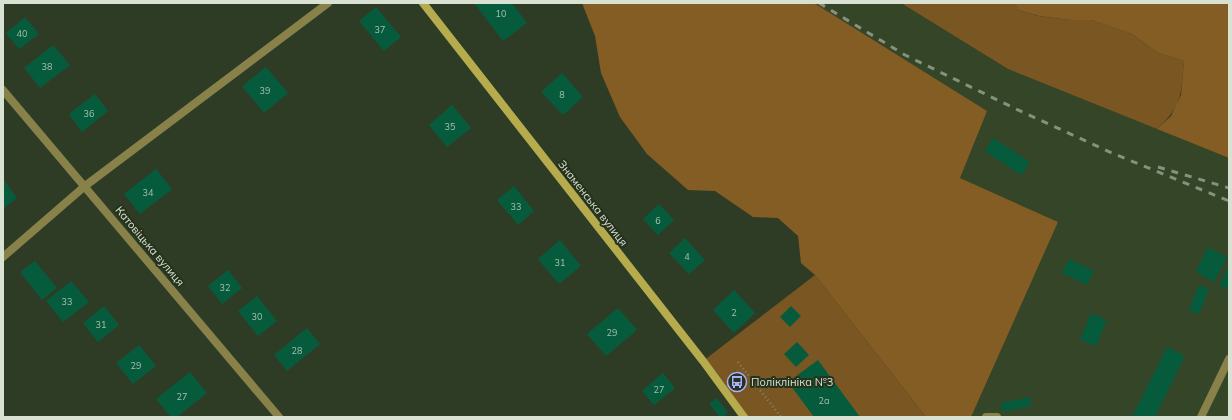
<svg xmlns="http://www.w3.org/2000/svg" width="1232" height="420" font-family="Mulish,sans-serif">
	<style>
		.built { fill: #354528 }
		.green { fill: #7a5622 }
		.forest { fill: #845d24 }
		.building { fill: #075b3d }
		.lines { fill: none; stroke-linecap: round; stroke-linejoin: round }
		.path { stroke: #7d8875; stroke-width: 2.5; stroke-dasharray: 1 3; stroke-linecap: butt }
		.lane { stroke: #88824a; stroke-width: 8 }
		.street { stroke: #88824a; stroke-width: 8 }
		.secondary { stroke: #b6ac4e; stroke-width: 8 }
		.rail { stroke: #86917e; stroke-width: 3; stroke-dasharray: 7 7; stroke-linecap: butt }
		.labels { text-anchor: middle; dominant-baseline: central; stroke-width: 4; stroke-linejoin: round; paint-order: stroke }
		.number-label { font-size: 9px; fill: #a4c0ae }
		.street-label { font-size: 11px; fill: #d9e1d3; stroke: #25321c }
		.poi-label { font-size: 11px; fill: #d9e1d3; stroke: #25321c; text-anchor: start }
	</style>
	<rect width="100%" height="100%" fill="#2f3c25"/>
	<polygon class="built" points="814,3 901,3 1008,69 1229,158 1229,417 971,417 1058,222 960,178 986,111"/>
	<g class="green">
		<path d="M901,3H1014L1018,10L1038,16L1071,20H1091L1132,34L1158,53L1184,61C1181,94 1183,105 1157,129L1008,69Z"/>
		<polygon points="815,275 926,417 744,417 703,361"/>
	</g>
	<g class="forest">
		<polygon points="582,3 814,3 987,111 960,178 1058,222 971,417 926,417 815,275 801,263 798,236 778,218 753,217 715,191 688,190 647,154 620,117 601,73 595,36"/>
		<polygon points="1014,3 1229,3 1229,158 1157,129 1171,116 1181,95 1184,61 1158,53 1132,34 1091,20 1071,20 1039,16 1018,10"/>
	</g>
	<g class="building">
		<polygon points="474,3 512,3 527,23 503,41"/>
		<polygon points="376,7 401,37 384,51 359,21"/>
		<polygon points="25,17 39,34 19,49 6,33"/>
		<polygon points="53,45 70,65 40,88 24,68"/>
		<polygon points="266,67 288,93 264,113 242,86"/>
		<polygon points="562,73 583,97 563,115 541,92"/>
		<polygon points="95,94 108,111 82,132 69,114"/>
		<polygon points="452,105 471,128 447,147 429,125"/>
		<polygon points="993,138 1030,162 1021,175 985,151"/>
		<polygon points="156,169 172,189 140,214 124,194"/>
		<polygon points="3,179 17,198 3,209"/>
		<polygon points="514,186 534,211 518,225 497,200"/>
		<polygon points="659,204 674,220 658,235 643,219"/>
		<polygon points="685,238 705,260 689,274 669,253"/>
		<polygon points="560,240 581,266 559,284 538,259"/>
		<polygon points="1208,247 1227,257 1214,282 1196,272"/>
		<polygon points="1069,259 1094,271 1087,285 1062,273"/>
		<polygon points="35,261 57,288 42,300 20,272"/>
		<polygon points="1229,265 1229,290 1219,285"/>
		<polygon points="228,270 242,288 222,304 208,286"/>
		<polygon points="71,281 89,302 63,322 46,301"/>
		<polygon points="1199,285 1209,289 1199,314 1189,310"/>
		<polygon points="734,290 755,313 734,333 713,310"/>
		<polygon points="257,296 277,321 258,336 238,311"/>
		<polygon points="104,306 119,325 98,342 83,323"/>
		<polygon points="791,306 801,316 790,327 780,317"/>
		<polygon points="618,308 637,330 606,356 587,334"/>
		<polygon points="1091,313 1107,320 1096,346 1080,340"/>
		<polygon points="307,328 320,344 287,371 274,355"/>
		<polygon points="797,342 809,355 796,367 784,354"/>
		<polygon points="139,345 156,366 133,384 116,363"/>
		<polygon points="1167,347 1185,356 1155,417 1132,417"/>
		<polygon points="818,360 860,417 814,417 788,382"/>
		<polygon points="735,371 747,386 740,392 728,377"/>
		<polygon points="190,372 207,393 177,417 171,417 156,399"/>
		<polygon points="663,373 675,388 654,405 642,391"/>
		<polygon points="1030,397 1031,406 1002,412 1001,403"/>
		<polygon points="717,398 728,413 723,417 720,417 709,404"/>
	</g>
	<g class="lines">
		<polyline class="path" points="738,362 781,417"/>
		<g class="lane">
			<polyline points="3,257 85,186 328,3"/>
			<polyline points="986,417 997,417"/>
			<polyline points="1201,417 1229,359"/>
		</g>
		<polyline class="street" points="3,90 279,417"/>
		<polyline class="secondary" points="423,3 703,361 744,417"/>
		<g class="rail">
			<polyline points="819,3 905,55 1016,109 1112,153 1229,201"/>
			<polyline points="1158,167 1229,188"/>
		</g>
	</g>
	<defs>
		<symbol id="bus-ring" viewBox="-11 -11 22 22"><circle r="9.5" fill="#25321c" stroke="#aab0fb" stroke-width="1.5"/><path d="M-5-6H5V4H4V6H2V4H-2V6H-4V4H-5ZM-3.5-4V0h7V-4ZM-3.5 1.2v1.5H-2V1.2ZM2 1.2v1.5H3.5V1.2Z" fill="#aab0fb"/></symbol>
	</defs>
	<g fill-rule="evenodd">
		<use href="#bus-ring" x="726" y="371" width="22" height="22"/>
	</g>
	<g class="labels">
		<g class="number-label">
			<text x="501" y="13">10</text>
			<text x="380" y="29">37</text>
			<text x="22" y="33">40</text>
			<text x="47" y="66">38</text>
			<text x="265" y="90">39</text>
			<text x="562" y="94">8</text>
			<text x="89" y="113">36</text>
			<text x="450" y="126">35</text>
			<text x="148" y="192">34</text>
			<text x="516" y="206">33</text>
			<text x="658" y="220">6</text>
			<text x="687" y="256">4</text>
			<text x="560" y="262">31</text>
			<text x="225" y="287">32</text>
			<text x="67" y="301">33</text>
			<text x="734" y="312">2</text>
			<text x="257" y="316">30</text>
			<text x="101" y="324">31</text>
			<text x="612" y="332">29</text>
			<text x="297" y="350">28</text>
			<text x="136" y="365">29</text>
			<text x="659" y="389">27</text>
			<text x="182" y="396">27</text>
			<text x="824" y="400">2а</text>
		</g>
		<g class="street-label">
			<text transform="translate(593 203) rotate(52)">Знаменська вулиця</text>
			<text transform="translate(150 246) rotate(50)">Катовіцька вулиця</text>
		</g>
		<g class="poi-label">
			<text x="751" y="382">Поліклініка №3</text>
		</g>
	</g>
	<rect width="1232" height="420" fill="none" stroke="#d9e1d3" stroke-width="8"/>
</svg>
